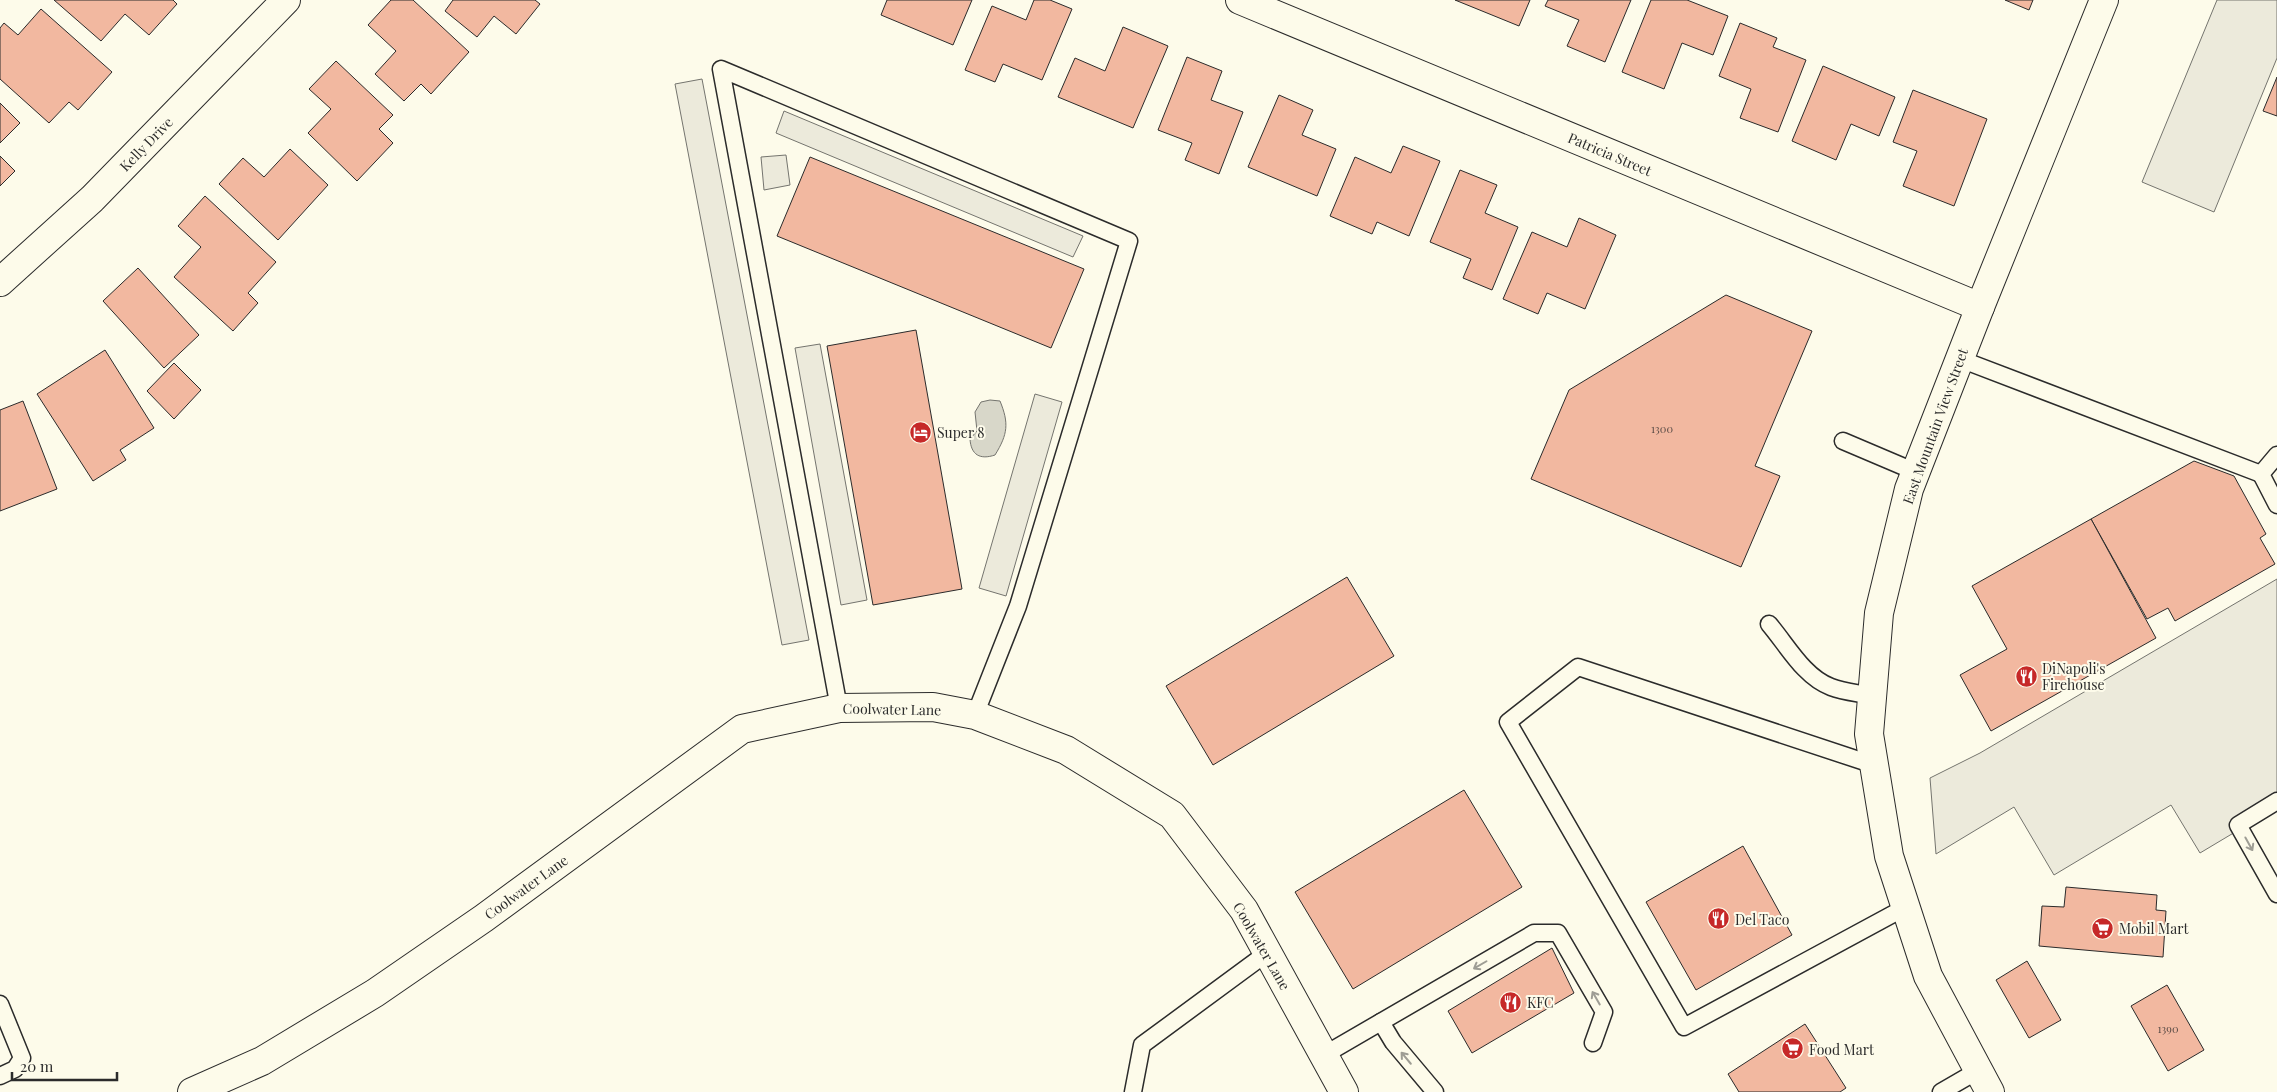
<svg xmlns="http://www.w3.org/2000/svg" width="2277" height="1092" font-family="'Playfair Display',serif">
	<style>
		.parking { fill: #eceadb; stroke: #74746e }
		.water { fill: #d8d7c9; stroke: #74746e }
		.building { fill: #f2b8a0; stroke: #2b2b2b }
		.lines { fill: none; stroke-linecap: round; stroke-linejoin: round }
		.service-casing { stroke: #2b2b2b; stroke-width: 19 }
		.minor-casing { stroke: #2b2b2b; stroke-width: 30 }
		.secondary-casing { stroke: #2b2b2b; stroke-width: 30 }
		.service { stroke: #fdfbea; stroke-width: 16 }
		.minor { stroke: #fdfbea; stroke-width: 28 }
		.secondary { stroke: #fdfbea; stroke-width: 28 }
		.oneway { stroke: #9e9d94 }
		.labels { text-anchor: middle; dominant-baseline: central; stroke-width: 4; stroke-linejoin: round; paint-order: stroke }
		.number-label { font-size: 11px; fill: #5d4e48 }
		.street-label { font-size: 14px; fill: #2b2b2b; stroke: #fdfbea }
		.poi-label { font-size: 14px; fill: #2b2b2b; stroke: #fdfbea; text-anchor: start }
	</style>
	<rect width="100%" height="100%" fill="#fdfbea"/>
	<g class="parking">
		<polygon points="2217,0 2277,0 2277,58 2214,212 2142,182"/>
		<polygon points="702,79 809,640 782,645 675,84"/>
		<polygon points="784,111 1083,236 1073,257 776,133"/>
		<polygon points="786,155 790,185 764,190 761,157"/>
		<polygon points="820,344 867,600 841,605 795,348"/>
		<polygon points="1035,394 1062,402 1006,596 979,588"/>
		<polygon points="2277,579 2277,807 2200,853 2171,805 2054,875 2014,807 1936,854 1930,778 1980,753"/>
	</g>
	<path class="water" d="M990,400L1000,401C1009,423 1008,434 995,455C980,460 971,455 970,439L977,431L975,412L981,402Z"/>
	<g class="building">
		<polygon points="54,0 173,0 177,4 149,35 125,14 101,41"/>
		<polygon points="391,0 413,0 469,52 431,94 421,84 404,101 375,74 396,51 368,25"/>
		<polygon points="453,0 535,0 540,4 516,34 494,16 477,37 445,11"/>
		<polygon points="887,0 972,0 953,45 881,15"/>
		<polygon points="1034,0 1050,0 1072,9 1042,80 1003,64 995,82 965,70 992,6 1026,20"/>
		<polygon points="1455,0 1530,0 1519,26"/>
		<polygon points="1548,0 1631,0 1605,62 1567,46 1579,20 1545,6"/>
		<polygon points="1651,0 1687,0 1728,16 1713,55 1682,43 1664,89 1622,72"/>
		<polygon points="2005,0 2033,0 2029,10"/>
		<polygon points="41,9 112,72 78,110 69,102 49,123 0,79 0,28 4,23 18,35"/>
		<polygon points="1740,23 1777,38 1773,47 1806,60 1778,132 1740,118 1751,89 1719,76"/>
		<polygon points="1123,27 1168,46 1133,128 1058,97 1075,58 1105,71"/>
		<polygon points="1187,57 1222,71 1211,100 1243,112 1219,174 1185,160 1192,143 1158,130"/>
		<polygon points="336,61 393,115 379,129 393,143 357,181 308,133 331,109 309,89"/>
		<polygon points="1823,66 1895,97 1879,136 1851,124 1836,160 1792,141"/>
		<polygon points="2277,77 2277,116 2263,111"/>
		<polygon points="1913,90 1987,119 1954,206 1903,186 1917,151 1893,142"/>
		<polygon points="1279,95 1313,110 1302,135 1336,149 1317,196 1248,167"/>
		<polygon points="0,103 20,123 0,143"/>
		<polygon points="1403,146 1440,161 1409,236 1377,222 1372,234 1330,216 1355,157 1391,173"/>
		<polygon points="290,149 328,185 278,240 219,184 243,158 264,177"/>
		<polygon points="0,156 15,171 0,186"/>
		<polygon points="810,157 1084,269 1051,348 777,236"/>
		<polygon points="1460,170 1497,185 1485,213 1518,227 1492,290 1463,278 1471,259 1430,242"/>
		<polygon points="205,196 276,262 248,293 258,303 233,331 174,277 201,247 178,226"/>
		<polygon points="1579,218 1616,235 1585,309 1547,293 1538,314 1503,299 1532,232 1567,247"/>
		<polygon points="138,268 199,335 164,368 103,301"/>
		<polygon points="1726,295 1812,331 1755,466 1780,476 1741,567 1531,479 1569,390"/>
		<polygon points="916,330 962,589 873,605 827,346"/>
		<polygon points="105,350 154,428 120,450 126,460 93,481 37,394"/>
		<polygon points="174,363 201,390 174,419 147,391"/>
		<polygon points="23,401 57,489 0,511 0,410"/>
		<polygon points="2194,461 2234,476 2266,534 2260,538 2275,564 2175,621 2168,608 2147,619 2091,519"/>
		<polygon points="2091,519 2156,638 1991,731 1960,675 2007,649 1972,586"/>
		<polygon points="1347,577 1394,656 1213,765 1166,686"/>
		<polygon points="1464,790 1522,887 1353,989 1295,892"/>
		<polygon points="1743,846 1792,935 1696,990 1646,902"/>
		<polygon points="2066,887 2157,895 2156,910 2166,911 2163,957 2039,946 2042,906 2064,907"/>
		<polygon points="1552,948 1574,993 1472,1053 1448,1011"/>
		<polygon points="2027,961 2061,1020 2029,1038 1996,980"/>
		<polygon points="2167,985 2204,1050 2168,1071 2131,1006"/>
		<polygon points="1805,1024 1846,1088 1840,1092 1739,1092 1728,1074"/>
	</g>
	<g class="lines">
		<defs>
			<g id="service">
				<polyline points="1960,359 2261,474"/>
				<polyline points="1843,441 1916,472"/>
				<polyline points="2277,455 2261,474 2277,505"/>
				<path d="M1769,624C1787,645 1804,677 1831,687C1844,692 1859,693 1872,696"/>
				<polyline points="839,708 721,69 1129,241 1018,606 975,715"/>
				<polyline points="1874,765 1578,667 1508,722 1684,1027 1906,907"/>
				<polyline points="2277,801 2238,825 2277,894"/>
				<polyline points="0,1004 22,1058 15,1069 0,1076"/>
				<polyline points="1381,1022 1393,1042 1435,1092"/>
				<polyline points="1324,1055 1534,933 1558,933 1604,1012 1593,1043"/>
				<polyline points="1133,1092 1142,1045 1267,953"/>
				<polyline points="1941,1092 1979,1070"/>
			</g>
			<g id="minor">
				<polyline points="1240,0 1980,307"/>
				<polyline points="0,282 92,199 286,0"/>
				<polyline points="192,1092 262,1061 375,993 484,918 742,729 839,708 933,707 975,715 1066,750 1172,815 1244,910 1344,1092"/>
			</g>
			<polyline id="secondary" points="1990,1092 1928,976 1889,856 1869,734 1879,613 1909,489 1980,307 2104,0"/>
		</defs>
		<use href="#service" class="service-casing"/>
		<use href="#minor" class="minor-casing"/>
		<use href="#secondary" class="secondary-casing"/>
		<use href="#service" class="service"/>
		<use href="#minor" class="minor"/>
		<use href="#secondary" class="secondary"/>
	</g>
	<defs><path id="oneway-shaft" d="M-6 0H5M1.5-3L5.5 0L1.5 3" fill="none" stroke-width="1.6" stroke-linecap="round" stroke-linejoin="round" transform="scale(1.25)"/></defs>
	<g class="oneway">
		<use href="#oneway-shaft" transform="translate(2249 844) rotate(61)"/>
		<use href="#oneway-shaft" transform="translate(1480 965) rotate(150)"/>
		<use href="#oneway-shaft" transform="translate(1596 998) rotate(-120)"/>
		<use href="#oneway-shaft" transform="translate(1406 1058) rotate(-130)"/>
	</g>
	<defs>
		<symbol id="hotel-disc" viewBox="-11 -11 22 22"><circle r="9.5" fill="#c62828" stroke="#fdfbea"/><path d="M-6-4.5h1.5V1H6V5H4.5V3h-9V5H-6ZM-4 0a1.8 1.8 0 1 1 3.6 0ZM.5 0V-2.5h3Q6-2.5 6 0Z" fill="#fff"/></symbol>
		<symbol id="restaurant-disc" viewBox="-11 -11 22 22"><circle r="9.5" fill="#c62828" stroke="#fdfbea"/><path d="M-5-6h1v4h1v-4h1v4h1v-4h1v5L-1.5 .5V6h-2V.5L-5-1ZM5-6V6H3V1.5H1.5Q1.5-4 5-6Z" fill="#fff"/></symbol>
		<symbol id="supermarket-disc" viewBox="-11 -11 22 22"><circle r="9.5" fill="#c62828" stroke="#fdfbea"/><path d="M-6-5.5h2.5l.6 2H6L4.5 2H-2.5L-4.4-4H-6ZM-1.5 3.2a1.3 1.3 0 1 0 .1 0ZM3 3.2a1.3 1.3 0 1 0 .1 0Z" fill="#fff"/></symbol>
	</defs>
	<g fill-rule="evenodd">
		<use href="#hotel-disc" x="908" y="420" width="25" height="25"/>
		<use href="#restaurant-disc" x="2014" y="664" width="25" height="25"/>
		<use href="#restaurant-disc" x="1706" y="906" width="25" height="25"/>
		<use href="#supermarket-disc" x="2090" y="916" width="25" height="25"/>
		<use href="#restaurant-disc" x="1498" y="990" width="25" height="25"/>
		<use href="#supermarket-disc" x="1780" y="1036" width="25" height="25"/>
	</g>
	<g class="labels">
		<g class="number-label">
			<text x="1662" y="428">1300</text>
			<text x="2168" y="1028">1390</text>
		</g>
		<g class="street-label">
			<text transform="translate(146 144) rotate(-46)">Kelly Drive</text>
			<text transform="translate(1610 154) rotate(23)">Patricia Street</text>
			<text transform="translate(1935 426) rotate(-70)">East Mountain View Street</text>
			<text transform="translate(892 709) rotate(1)">Coolwater Lane</text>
			<text transform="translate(526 887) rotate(-36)">Coolwater Lane</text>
			<text transform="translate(1262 946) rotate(60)">Coolwater Lane</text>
		</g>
		<g class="poi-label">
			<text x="937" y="432">Super 8</text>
			<text x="2042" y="668">DiNapoli's<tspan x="2042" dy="16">Firehouse</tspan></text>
			<text x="1735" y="919">Del Taco</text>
			<text x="2119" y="928">Mobil Mart</text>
			<text x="1527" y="1002">KFC</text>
			<text x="1809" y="1049">Food Mart</text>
		</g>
	</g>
	<path d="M12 1072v8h105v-8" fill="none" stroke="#2b2b2b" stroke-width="2.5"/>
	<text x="20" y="1072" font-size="15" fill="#2b2b2b" stroke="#fdfbea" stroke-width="4" paint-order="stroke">20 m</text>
</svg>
